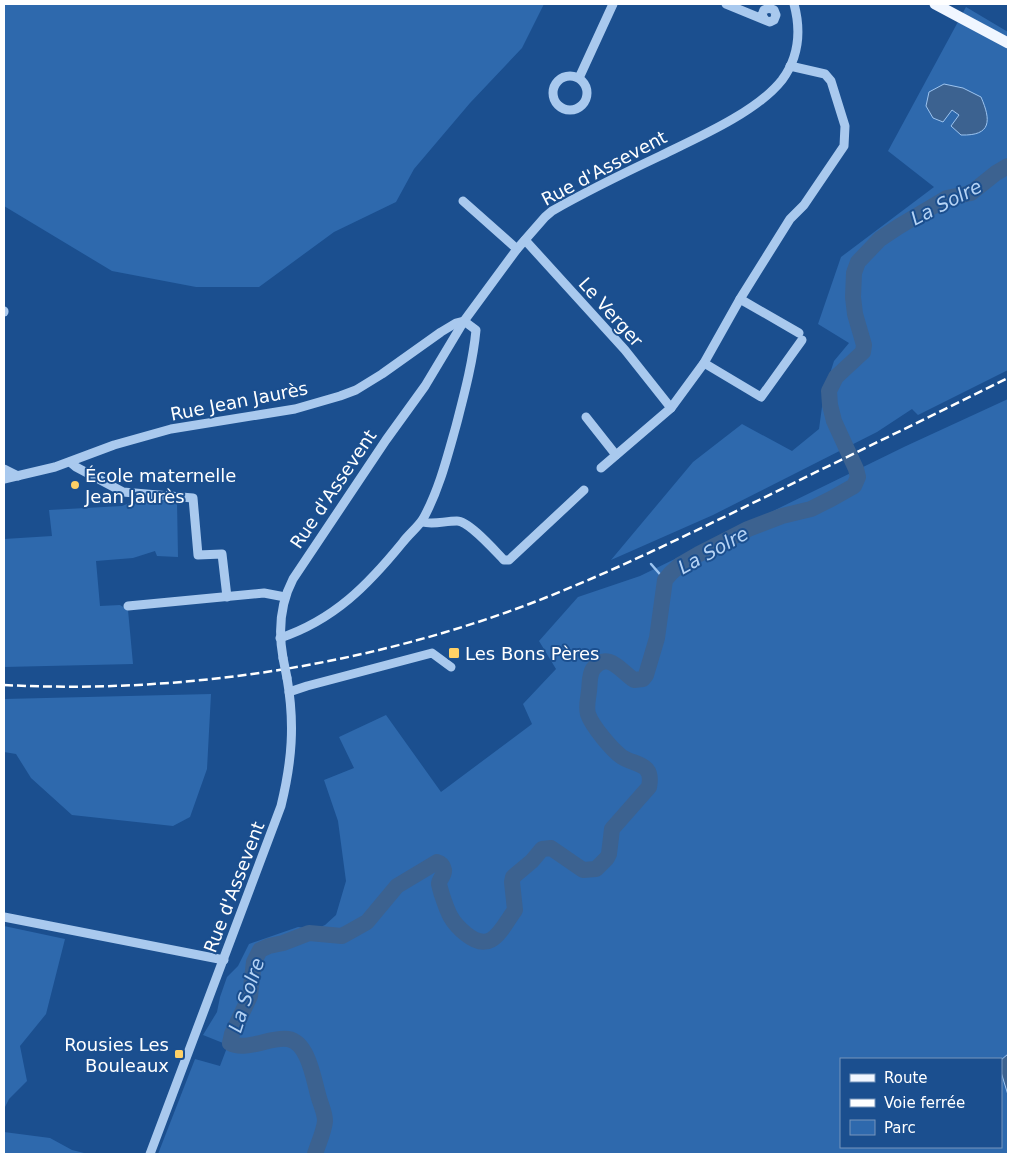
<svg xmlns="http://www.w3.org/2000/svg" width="1012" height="1158" font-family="'DejaVu Sans',sans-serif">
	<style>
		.green { fill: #2e69ad; fill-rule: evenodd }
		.water { fill: #3c6290; stroke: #9cc4f0 }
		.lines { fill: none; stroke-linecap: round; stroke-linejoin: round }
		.stream { stroke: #9cc4f0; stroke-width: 2.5 }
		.river { stroke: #3c6290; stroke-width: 16 }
		.minor { stroke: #a9c9ee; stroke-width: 9 }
		.major { stroke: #f0f6ff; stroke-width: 11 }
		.rail { stroke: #fff; stroke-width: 2.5; stroke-dasharray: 9 4; stroke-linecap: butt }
		.minor-bridge { stroke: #a9c9ee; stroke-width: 9 }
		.poi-dot { fill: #ffd166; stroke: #1b4f8f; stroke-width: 2 }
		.labels { text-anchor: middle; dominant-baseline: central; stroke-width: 4; stroke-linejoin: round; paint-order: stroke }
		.street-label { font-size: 18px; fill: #fff; stroke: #1b4f8f }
		.poi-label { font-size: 18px; fill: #fff; stroke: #1b4f8f; text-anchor: start }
		.water-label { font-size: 19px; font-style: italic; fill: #b5d3f5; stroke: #1b4f8f }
	</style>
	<rect width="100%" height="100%" fill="#1b4f8f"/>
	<g class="green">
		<polygon points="4,4 544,4 522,48 470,103 414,169 396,202 334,232 259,287 196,287 112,271 4,206"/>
		<polygon points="966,7 1008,32 1008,370 918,415 912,409 877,432 713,515 611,560 693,462 742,424 792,451 819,429 824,392 834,361 849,343 818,324 841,257 934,187 888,151"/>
		<path d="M1008,399V1154H158L195,1059L220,1066L228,1045L203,1035L217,1012L220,997L227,977L238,966L249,944L298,927L316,929L325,925L336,915L346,881L338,821L324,780L354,768L339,737L386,715L441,792L532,724L523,704L556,669L539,641L578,597L640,576L906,446ZM841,1059H1001V1147H841Z"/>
		<polygon points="145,497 177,501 178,557 157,556 155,551 133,558 96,561 100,606 120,605 128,610 133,664 4,667 4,539 52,536 49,510 122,506"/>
		<polygon points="211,694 207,769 190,817 173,826 72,815 31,778 16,754 4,752 4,699"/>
		<polygon points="4,926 65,939 46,1014 20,1046 27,1081 9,1099 4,1109"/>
		<polygon points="4,1132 50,1138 72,1150 88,1154 4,1154"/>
	</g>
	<g class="water">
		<path d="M944,84L963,88L981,97C991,120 992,136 961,135L951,126L959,115L952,110L943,122L933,118L926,106L929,92Z"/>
		<polygon points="1008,1054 1008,1095 1001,1072 1001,1060"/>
	</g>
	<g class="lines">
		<polyline class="stream" points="651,564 665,580"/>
		<path class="river" d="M315,1154C318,1144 324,1132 325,1121C325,1113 321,1105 319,1098C314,1082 309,1042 288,1039C271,1036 246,1052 230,1043L232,1034L250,996L254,962L260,950L269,946L283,943L309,933L342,936L367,922L397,886L437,862C441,863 443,865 444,870C445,875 439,879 439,884C440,888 441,892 442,895C448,913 451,922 466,934C492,955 501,929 515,910L512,882L513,877L532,861L542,849L551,848L583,870L596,869L607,858L609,854L612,829L649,787C654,763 637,766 622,757C612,750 592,726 588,714C586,707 588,699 589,691C590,684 589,675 593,669C607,650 621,671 634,680L643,679L646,675L657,638L665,580L671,573L680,565L699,554L748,529L782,516L811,509L831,499L854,486L858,477L856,469L834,421L830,405L829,391L836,377L863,352L864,345L855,314L853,297L854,273L858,262L880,239L898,227L947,198L971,193L996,173L1008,166"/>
		<g class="minor">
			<polyline points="726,4 765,20 770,22 774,20 776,15 774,10 769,8 764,10 762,15 765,20"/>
			<circle cx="570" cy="93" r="17"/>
			<polyline points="579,78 613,4"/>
			<polyline points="463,201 517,249"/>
			<polyline points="525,240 625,350 671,408 704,363 740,299 790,219 804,205 844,146 845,126 831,81 825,74 790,66"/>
			<polyline points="740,299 799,333"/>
			<polyline points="4,311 4,312"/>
			<polyline points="704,363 761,397 802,340"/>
			<polyline points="586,417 616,455"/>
			<polyline points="70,462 76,467 123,492 193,498 198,555 222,554 227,597"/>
			<polyline points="601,468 671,408"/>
			<polyline points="4,469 18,476"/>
			<path d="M4,479L55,467L114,445L171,429L295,409L340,396L356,390L382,374L441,332L456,323L464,321L476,330C473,362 464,395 456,426C447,458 439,490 423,519C418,527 409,534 403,542C368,585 334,620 280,638"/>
			<path d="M422,522C434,525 444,521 457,521C469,521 495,551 504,560H509L584,490"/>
			<polyline points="128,606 264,593 285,597"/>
			<path d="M283,658C278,630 280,604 293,579L386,440L425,386L464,321L517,249L545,217L552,211C587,191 624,173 660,156C697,138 757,112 782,80C799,57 801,30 794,4"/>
			<polyline points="289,692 307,686 432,653 451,667"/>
			<polyline points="4,917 224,960"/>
			<path d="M150,1154L281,806C292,761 295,724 287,678"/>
		</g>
		<polyline class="major" points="935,4 1008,43"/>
		<path class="rail" d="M4,685C179,694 359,667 524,606C606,575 685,536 763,498C845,458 927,418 1008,378"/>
		<polyline class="minor-bridge" points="283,658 287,678"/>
	</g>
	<g class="poi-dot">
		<circle cx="75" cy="485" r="5"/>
		<rect x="448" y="647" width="12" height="12" rx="2.5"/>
		<rect x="174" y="1049" width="10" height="10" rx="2.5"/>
	</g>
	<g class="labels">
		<g class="street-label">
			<text transform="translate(604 168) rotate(-28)">Rue d'Assevent</text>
			<text transform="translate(611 312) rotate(48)">Le Verger</text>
			<text transform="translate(239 401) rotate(-11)">Rue Jean Jaurès</text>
			<text transform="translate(333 489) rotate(-56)">Rue d'Assevent</text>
			<text transform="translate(234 887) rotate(-69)">Rue d'Assevent</text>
		</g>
		<g class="poi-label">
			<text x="85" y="475">École maternelle<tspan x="85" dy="21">Jean Jaurès</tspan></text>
			<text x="465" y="653">Les Bons Pères</text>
			<text x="169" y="1044" text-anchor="end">Rousies Les<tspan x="169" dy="21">Bouleaux</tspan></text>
		</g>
		<g class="water-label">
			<text transform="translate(946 202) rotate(-27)">La Solre</text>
			<text transform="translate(713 550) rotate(-29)">La Solre</text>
			<text transform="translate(246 995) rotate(-72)">La Solre</text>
		</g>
	</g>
	<rect width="1012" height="1158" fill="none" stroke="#ffffff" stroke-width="10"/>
	<rect x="840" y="1058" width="162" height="90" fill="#1b4f8f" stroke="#7695bc"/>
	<rect x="850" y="1074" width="25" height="8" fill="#f0f6ff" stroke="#7695bc"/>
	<text x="884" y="1083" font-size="15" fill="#ffffff">Route</text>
	<rect x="850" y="1099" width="25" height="8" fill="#ffffff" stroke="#7695bc"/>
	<text x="884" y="1108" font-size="15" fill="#ffffff">Voie ferrée</text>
	<rect x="850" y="1120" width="25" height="15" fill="#2e69ad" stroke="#7695bc"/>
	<text x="884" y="1133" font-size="15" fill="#ffffff">Parc</text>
</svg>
